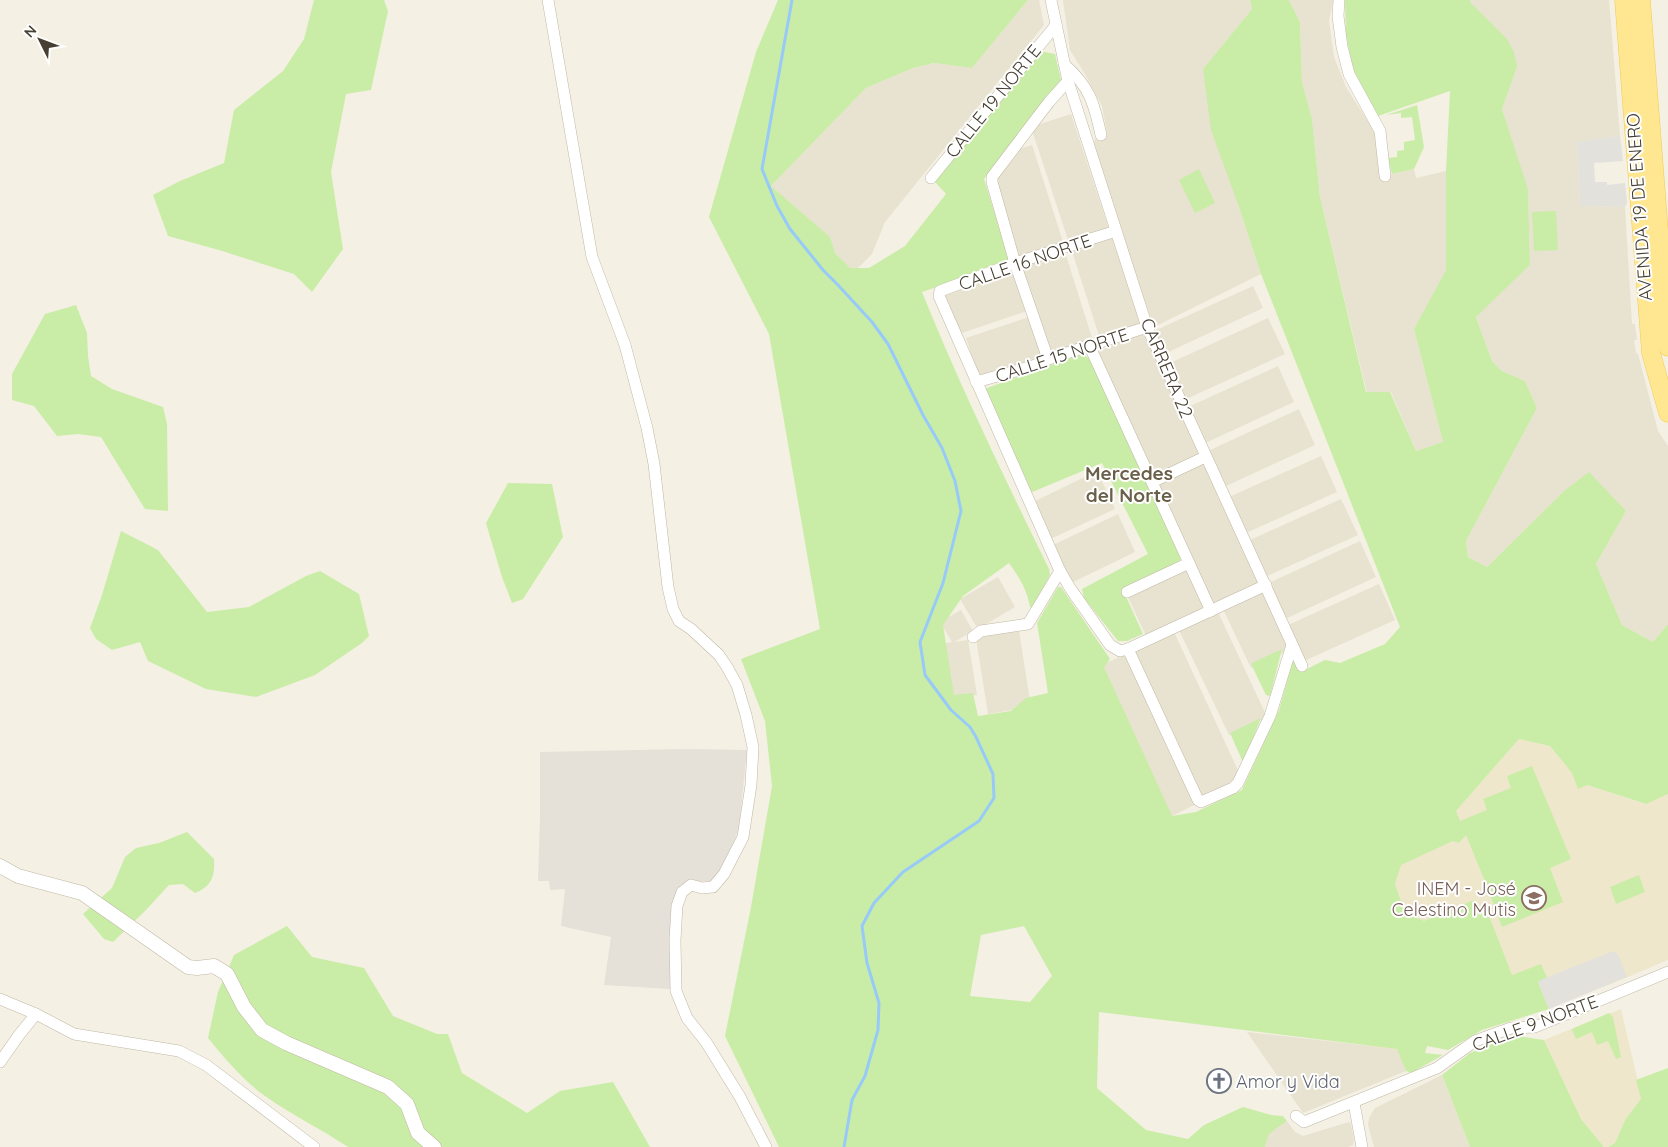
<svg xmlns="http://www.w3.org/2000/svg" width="1668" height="1147" font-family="Quicksand,sans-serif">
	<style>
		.residential { fill: #e8e2d0 }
		.industrial { fill: #e5e0d8 }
		.education { fill: #efe7cb }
		.green { fill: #c9eda6; fill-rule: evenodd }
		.parking { fill: #e3e1dc }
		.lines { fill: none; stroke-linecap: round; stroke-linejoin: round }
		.stream { stroke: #97caf8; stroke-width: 3 }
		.minor-casing { stroke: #c0b8a4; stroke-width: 12 }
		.tertiary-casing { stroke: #c0b8a4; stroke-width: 15 }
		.primary-casing { stroke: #f1cc53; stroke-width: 19 }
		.minor { stroke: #fff; stroke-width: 11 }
		.tertiary { stroke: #fff; stroke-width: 14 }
		.primary { stroke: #ffe690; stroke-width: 18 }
		.labels { text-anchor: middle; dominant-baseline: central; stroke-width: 4; stroke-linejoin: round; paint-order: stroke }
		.street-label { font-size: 18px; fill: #463f32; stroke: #fff }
		.education-label { font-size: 18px; fill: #785e54; stroke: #fff; text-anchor: end }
		.worship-label { font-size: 18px; fill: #5b616d; stroke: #fff; text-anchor: start }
		.neighbourhood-label { font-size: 19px; font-weight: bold; fill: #6a5f48; stroke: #fff }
	</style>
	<rect width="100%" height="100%" fill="#f4f0e3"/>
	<g class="residential">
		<polygon points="1028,0 1039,0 1044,25 885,222 872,254 858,268 850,269 835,253 829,237 771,186 866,88 913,68 935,63 972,68"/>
		<polygon points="1063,0 1250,0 1252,9 1203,69 1239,207 1261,274 1154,327 1132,265 1093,143 1096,138 1107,133 1102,106 1085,74 1070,50"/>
		<polygon points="1289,0 1333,0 1329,21 1334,57 1346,87 1374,131 1385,176 1414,169 1416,178 1446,171 1446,271 1414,329 1443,442 1416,451 1391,392 1367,393 1320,197 1312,119 1302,82 1300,22"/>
		<polygon points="1470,0 1609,0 1620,136 1577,142 1580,206 1625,207 1632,324 1635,324 1637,340 1634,340 1636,353 1638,354 1658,431 1668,446 1668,624 1653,642 1622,625 1596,564 1626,511 1564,491 1487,567 1468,557 1466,541 1537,408 1525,381 1502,371 1492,361 1476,316 1530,265 1528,190 1502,109 1517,67 1470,2"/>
		<polygon points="1071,114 1109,230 1069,243 1031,127"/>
		<polygon points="1032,145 1064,245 1019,260 987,159"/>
		<polygon points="1111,235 1141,326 1100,339 1071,248"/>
		<polygon points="1064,249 1093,341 1050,355 1020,263"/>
		<polygon points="1013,269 1027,311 956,335 942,293"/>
		<polygon points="1253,286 1263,308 1164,354 1154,331"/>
		<polygon points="1029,317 1042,356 979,377 966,338"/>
		<polygon points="1268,318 1285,354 1184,400 1168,364"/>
		<polygon points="1142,331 1200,455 1154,477 1096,353"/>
		<polygon points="1278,366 1294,402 1203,444 1186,408"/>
		<polygon points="1299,409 1315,445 1224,487 1208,451"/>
		<polygon points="1321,456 1337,492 1246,533 1229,497"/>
		<polygon points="1205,461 1262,583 1213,606 1156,484"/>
		<polygon points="1097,471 1115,509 1046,541 1029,504"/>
		<polygon points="1341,499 1358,535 1267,576 1250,540"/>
		<polygon points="1118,514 1135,552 1069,584 1051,546"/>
		<polygon points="1360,541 1376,577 1285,619 1269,583"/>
		<polygon points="1187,567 1207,608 1146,636 1127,595"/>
		<polygon points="998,577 1015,607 978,629 960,599"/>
		<polygon points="1379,584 1395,620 1304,661 1288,625"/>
		<polygon points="1263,590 1291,649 1251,668 1223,609"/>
		<polygon points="961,610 973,631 954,642 968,640 977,695 952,698 944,644 952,642 940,622"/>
		<polygon points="1218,612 1267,717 1229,735 1179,630"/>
		<polygon points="1019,631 1031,707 988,714 976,638"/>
		<polygon points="1174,632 1242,779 1200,799 1131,652"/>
		<polygon points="1126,654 1196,804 1170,817 1100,666"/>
		<polygon points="1247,1032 1398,1049 1406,1071 1303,1113"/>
		<polygon points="1442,1075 1470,1147 1374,1147 1368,1125 1369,1118 1375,1108"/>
		<polygon points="1287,1121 1295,1132 1303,1136 1349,1122 1351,1124 1354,1140 1353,1145 1348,1147 1265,1147 1269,1134"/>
	</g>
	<polygon class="industrial" points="687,749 747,750 739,827 724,870 712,881 686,882 676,897 670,989 604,985 611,937 561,926 565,889 550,890 549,881 538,881 540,820 540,752"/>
	<g class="education">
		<polygon points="1519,739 1550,746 1572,773 1587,785 1645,804 1668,794 1668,960 1606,986 1524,1005 1427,1045 1425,1053 1367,1046 1405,913 1395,884 1400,865 1453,841 1456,811"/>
		<polygon points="1621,1009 1642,1099 1625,1120 1615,1143 1608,1147 1604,1147 1581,1119 1544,1040"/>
	</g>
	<g class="green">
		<polygon points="314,0 384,0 388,11 371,90 346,94 331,172 343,249 312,292 294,274 219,250 168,236 153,195 180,181 224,163 234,110 283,71 304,39"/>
		<path d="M778,0H1028L972,68L934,63L913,68L866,88L771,186L830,237L835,253L850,268H869L905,246L946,194L935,182L1040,51L1055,54L1061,80L984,179L1009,260L1006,264L922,292C960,386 1004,477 1049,569L1050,575L1033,608L1030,607C1027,589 1019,577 1009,563L963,596L943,625L954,695L973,693L978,716L1011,711L1026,698L1048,693L1037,623L1058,587H1061L1110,659L1104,667L1172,816L1196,812L1242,790L1279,710L1293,660L1297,668L1305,670L1325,660L1340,663L1385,644L1400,627L1261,274L1239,207L1211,130L1203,69L1252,9L1250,0H1289L1300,22L1302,82L1312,119L1320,197L1366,392H1390L1416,451L1443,442L1414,329L1446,270V171L1450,91L1378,116L1353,71L1346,34L1345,0H1470V2L1507,39L1514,52L1517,67L1502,109L1528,189L1530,265L1476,317L1492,361L1502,371L1525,381L1537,408L1466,541L1468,557L1487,567L1564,491L1589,472L1626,511L1596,564L1622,625L1653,642L1668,624V794L1646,804L1587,785L1578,789L1572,773L1550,746L1519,739L1456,811L1460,821L1487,810L1483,799L1511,788L1507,776L1532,766L1571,859L1550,868L1563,902L1502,927L1484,879L1466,835L1459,843L1453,841L1401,865L1395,884L1405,913L1424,921L1474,900L1479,910L1486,908L1512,975L1541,964L1547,978L1538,982L1549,1009L1482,1030L1448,1050L1427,1046L1425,1053L1443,1055L1411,1073L1406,1071L1397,1049L1099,1012L1097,1088L1146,1130L1188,1139L1204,1125L1243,1107L1271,1115L1283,1116L1287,1121L1269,1134L1265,1147H779L725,1036L751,907L772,786L765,721L741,659L820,629L769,334L709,217L756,52ZM1024,926L1052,976L1030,1002L970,996L981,935Z"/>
		<polygon points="1417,105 1424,147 1414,169 1392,174 1388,158 1397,157 1397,151 1404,150 1404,142 1415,140 1412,117 1401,118 1401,113 1386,115"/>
		<polygon points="1199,169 1215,203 1195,213 1179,180"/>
		<polygon points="1556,211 1558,250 1534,251 1532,212"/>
		<polygon points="76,305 87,333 88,356 91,376 112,389 163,407 167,424 168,511 145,509 101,437 78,434 57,436 34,406 12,400 12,374 45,314"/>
		<polygon points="1082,354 1090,359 1182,558 1177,563 1123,590 1143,634 1127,641 1118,641 1084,598 1082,589 1148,554 1102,463 1025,495 978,398 987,388"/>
		<polygon points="508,483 552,484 563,537 523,599 512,603 502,577 486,523"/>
		<polygon points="121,531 158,550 207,612 249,607 306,576 320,571 359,594 369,636 362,643 315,675 256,697 206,689 148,661 140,642 112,650 96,639 90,628 102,595"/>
		<polygon points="1282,649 1270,696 1266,695 1252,666 1252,663"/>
		<polygon points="1261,718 1244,760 1242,760 1230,733"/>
		<path d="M187,832L214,859C215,876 212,886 195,893L183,884L169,885L145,911L113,942L104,939L83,914L112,888L125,857L136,848L159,843Z"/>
		<polygon points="1639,875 1645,892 1616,904 1610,887"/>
		<path d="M287,926L312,957L364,968L393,1016L437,1034H448L462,1073L527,1113L560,1091L613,1082L650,1147H348C321,1129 292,1115 265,1096C244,1081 225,1059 208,1038L218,992L234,955Z"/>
		<polygon points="1609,1013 1613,1017 1621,1057 1616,1059 1608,1041 1597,1045 1592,1032 1576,1039 1572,1029"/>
		<polygon points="1512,1035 1544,1040 1581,1119 1604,1147 1470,1147 1442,1075 1470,1053"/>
		<polygon points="1668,1068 1668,1147 1608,1147 1615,1143 1625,1120 1641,1099 1636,1080"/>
	</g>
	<g class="parking">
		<polygon points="1620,136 1623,161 1594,163 1595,182 1607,182 1607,185 1625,183 1627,203 1625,207 1580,206 1577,142"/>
		<polygon points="1613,951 1618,954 1627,977 1549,1009 1538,981"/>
	</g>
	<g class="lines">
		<polyline class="stream" points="792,0 762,169 777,206 790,229 823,270 838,285 872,322 888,344 923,415 942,448 955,481 961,511 943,583 920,642 925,675 951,710 970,727 976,737 993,774 994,798 979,821 903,872 874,903 862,926 867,963 879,1003 878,1030 865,1076 852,1100 844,1147"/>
		<defs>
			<g id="minor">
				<polyline points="548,0 592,257 625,345 647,428 654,464 668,587 673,609 679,621 691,629 719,655 727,667 737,685 746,715 753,747 751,785 743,837 724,874 713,887 702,888 691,885 682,892 677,906 675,940 676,991 687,1018 706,1042 740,1097 766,1147"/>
				<polyline points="1051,0 1068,81 1147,327 1302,666"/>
				<polyline points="1339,0 1338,16 1342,47 1349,74 1380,131 1385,176"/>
				<path d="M1064,64C1090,87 1094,103 1101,135"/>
				<polyline points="931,178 1056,25"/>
				<polyline points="1116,231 1015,263 940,291 939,296 1060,571 1070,588 1110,645 1120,651 1128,649 1266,585"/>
				<polyline points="1090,347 1211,611"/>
				<polyline points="1048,359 1015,263 992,182 992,177 1049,102 1068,81"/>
				<polyline points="976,382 1033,366 1048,359 1147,327"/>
				<polyline points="1152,482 1205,457"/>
				<polyline points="1127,592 1189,563"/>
				<polyline points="973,637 981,631 1028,624 1060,571"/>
				<polyline points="1128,649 1198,800 1201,802 1233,788 1238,783 1270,716 1292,645"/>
				<polyline points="0,999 36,1014 74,1034 179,1051 206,1065 314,1147"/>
				<polyline points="0,1062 19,1035 36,1014"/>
				<polyline points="1354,1103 1362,1147"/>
				<polyline points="1296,1116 1304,1122 1437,1068 1475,1041 1511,1028 1535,1027 1668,972"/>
			</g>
			<polyline id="tertiary" points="0,866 18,876 82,893 188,967 197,968 214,966 227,974 244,1007 262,1030 286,1043 388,1087 407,1104 418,1133 434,1147"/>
			<g id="primary">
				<polyline points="1624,0 1651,353 1668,413"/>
				<polyline points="1641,0 1668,347"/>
			</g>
		</defs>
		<use href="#minor" class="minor-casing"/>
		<use href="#tertiary" class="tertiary-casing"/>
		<use href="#primary" class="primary-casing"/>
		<use href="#minor" class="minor"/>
		<use href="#tertiary" class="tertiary"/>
		<use href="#primary" class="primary"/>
	</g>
	<defs>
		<symbol id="school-ring" viewBox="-11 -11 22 22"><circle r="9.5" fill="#fff" stroke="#8d6e63" stroke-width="1.5"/><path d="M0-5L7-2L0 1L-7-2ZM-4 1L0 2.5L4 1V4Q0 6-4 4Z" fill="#8d6e63"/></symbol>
		<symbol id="church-ring" viewBox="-11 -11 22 22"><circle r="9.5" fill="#fff" stroke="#6b7280" stroke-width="1.5"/><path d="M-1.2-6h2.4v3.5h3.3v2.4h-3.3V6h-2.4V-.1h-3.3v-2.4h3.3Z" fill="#6b7280"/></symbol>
	</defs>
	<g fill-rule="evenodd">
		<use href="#school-ring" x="1520" y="884" width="28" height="28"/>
		<use href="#church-ring" x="1205" y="1067" width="28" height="28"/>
	</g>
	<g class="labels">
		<g class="street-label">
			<text transform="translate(993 101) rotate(-51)">CALLE 19 NORTE</text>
			<text transform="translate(1639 207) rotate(-94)">AVENIDA 19 DE ENERO</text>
			<text transform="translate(1025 262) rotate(-19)">CALLE 16 NORTE</text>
			<text transform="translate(1062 355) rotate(-18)">CALLE 15 NORTE</text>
			<text transform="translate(1167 368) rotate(67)">CARRERA 22</text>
			<text transform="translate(1535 1023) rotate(-20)">CALLE 9 NORTE</text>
		</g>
		<g class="education-label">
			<text x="1516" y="888">INEM - José<tspan x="1516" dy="21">Celestino Mutis</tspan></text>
		</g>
		<g class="worship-label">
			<text x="1236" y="1081">Amor y Vida</text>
		</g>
		<g class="neighbourhood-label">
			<text x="1129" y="473">Mercedes<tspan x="1129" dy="22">del Norte</tspan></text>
		</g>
	</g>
	<g transform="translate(40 40) rotate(312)" stroke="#ffffff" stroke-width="4" paint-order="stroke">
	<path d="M0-4L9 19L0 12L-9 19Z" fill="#463f32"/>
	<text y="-8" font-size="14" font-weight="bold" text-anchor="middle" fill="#463f32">N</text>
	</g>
</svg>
